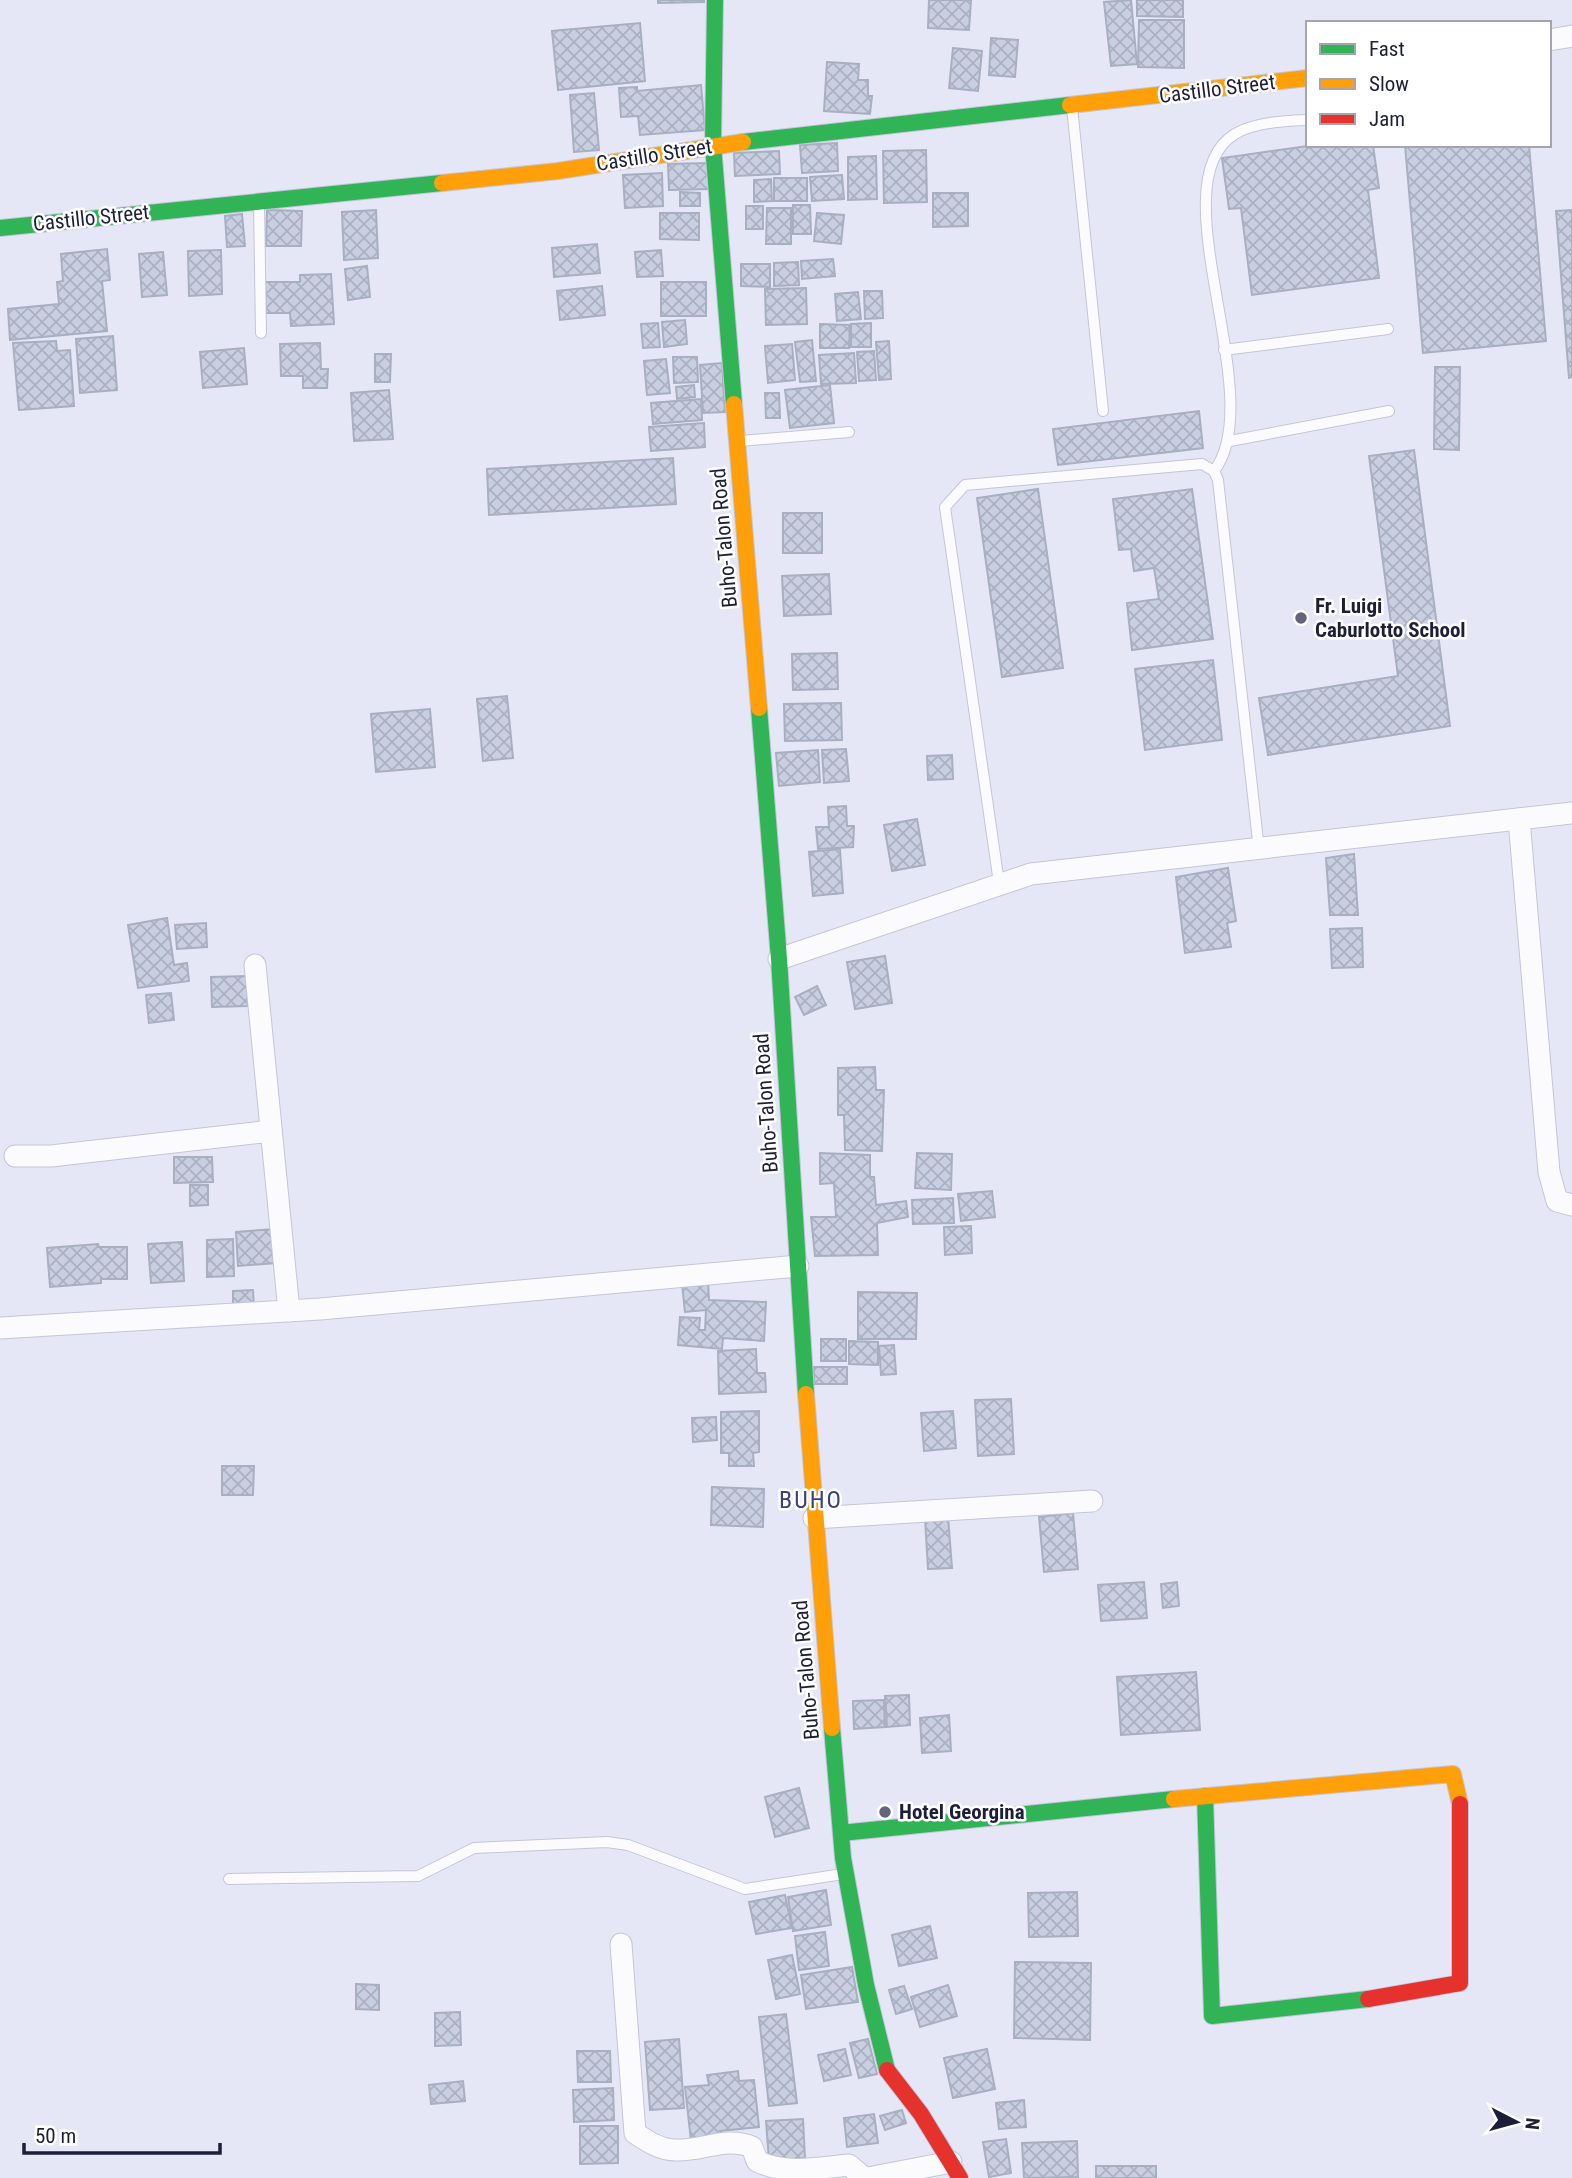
<svg xmlns="http://www.w3.org/2000/svg" width="1572" height="2178" font-family="'Roboto Condensed',sans-serif">
	<style>
		.building { fill: url(#building-cross-hatch); stroke: #a7afc1; stroke-width: 2 }
		.lines { fill: none; stroke-linecap: round; stroke-linejoin: round }
		.lane-casing { stroke: #c3c5da; stroke-width: 12 }
		.street-casing { stroke: #c3c5da; stroke-width: 23 }
		.fast-casing { stroke: #c3c5da; stroke-width: 18 }
		.slow-casing { stroke: #c3c5da; stroke-width: 18 }
		.jam-casing { stroke: #c3c5da; stroke-width: 18 }
		.lane { stroke: #fbfbfe; stroke-width: 10 }
		.street { stroke: #fbfbfe; stroke-width: 21 }
		.fast { stroke: #30b455; stroke-width: 16 }
		.slow { stroke: #ff9f0a; stroke-width: 16 }
		.jam { stroke: #e5322d; stroke-width: 16 }
		.poi-dot { fill: #63657a; stroke: #fff; stroke-width: 2.5 }
		.labels { text-anchor: middle; dominant-baseline: central; stroke-width: 5; stroke-linejoin: round; paint-order: stroke }
		.street-label { font-size: 21px; fill: #1d1f38; stroke: #fff }
		.poi-label { font-size: 21px; font-weight: bold; fill: #1d1f38; stroke: #fff; text-anchor: start }
		.quarter-label { font-size: 24px; letter-spacing: 2px; fill: #3d4179; stroke: #fff }
	</style>
	<defs>
		<pattern id="building-cross-hatch" width="8" height="8" patternUnits="userSpaceOnUse" patternTransform="scale(1.75)"><rect width="8" height="8" fill="#c8cfe1"/><path d="M0 0l8 8M0 8l8-8" fill="none" stroke="#abb1c2"/></pattern>
	</defs>
	<rect width="100%" height="100%" fill="#e5e7f6"/>
	<g class="building">
		<polygon points="658,0 704,0 704,2 658,3"/>
		<polygon points="929,0 971,0 969,30 928,28"/>
		<polygon points="1131,0 1137,64 1111,66 1104,2"/>
		<polygon points="1137,0 1183,0 1183,17 1137,16"/>
		<polygon points="1139,20 1184,20 1184,68 1138,67"/>
		<polygon points="640,23 645,81 558,90 552,31"/>
		<polygon points="991,38 1018,40 1015,77 989,75"/>
		<polygon points="953,48 982,51 978,91 949,88"/>
		<polygon points="827,62 859,64 858,80 868,80 868,96 872,96 870,114 824,111"/>
		<polygon points="701,85 705,130 640,135 638,116 621,117 619,88 637,87 637,91"/>
		<polygon points="594,93 599,150 574,152 570,95"/>
		<polygon points="837,143 838,171 802,173 800,145"/>
		<polygon points="1315,145 1373,145 1379,188 1368,190 1379,278 1252,295 1241,208 1229,209 1222,158"/>
		<polygon points="1405,145 1529,145 1546,341 1423,353"/>
		<polygon points="926,150 927,202 884,203 883,151"/>
		<polygon points="779,151 780,174 735,176 734,153"/>
		<polygon points="876,156 877,199 848,200 848,157"/>
		<polygon points="709,163 710,189 669,190 668,164"/>
		<polygon points="662,173 663,206 625,208 623,175"/>
		<polygon points="842,175 844,199 812,201 810,177"/>
		<rect x="774" y="178" width="33" height="23"/>
		<polygon points="771,179 772,201 754,202 754,180"/>
		<polygon points="680,192 700,193 700,206 680,206"/>
		<polygon points="933,193 968,193 968,226 933,227"/>
		<polygon points="793,205 810,205 811,234 793,234"/>
		<rect x="746" y="206" width="17" height="23"/>
		<polygon points="767,208 791,208 791,244 766,244"/>
		<polygon points="267,210 302,211 301,246 266,246"/>
		<polygon points="376,210 378,258 344,260 342,212"/>
		<polygon points="1572,210 1572,377 1569,378 1556,211"/>
		<polygon points="660,213 699,213 699,240 660,239"/>
		<polygon points="817,213 844,215 841,244 814,241"/>
		<polygon points="242,214 245,246 227,247 225,216"/>
		<polygon points="597,244 600,273 554,277 552,248"/>
		<polygon points="107,249 110,280 102,281 107,331 10,340 8,309 59,304 57,282 63,281 61,254"/>
		<polygon points="221,250 222,294 189,296 188,251"/>
		<polygon points="661,250 663,276 637,277 635,252"/>
		<polygon points="163,252 167,295 142,297 139,254"/>
		<polygon points="833,259 835,276 802,279 801,261"/>
		<polygon points="798,262 799,285 774,286 774,263"/>
		<polygon points="741,264 770,264 770,287 741,286"/>
		<polygon points="367,266 370,297 348,300 345,269"/>
		<polygon points="331,274 334,324 291,326 290,313 266,313 265,282 300,282 300,275"/>
		<rect x="661" y="282" width="45" height="34"/>
		<polygon points="602,286 605,315 560,320 557,291"/>
		<polygon points="806,288 807,324 766,325 765,289"/>
		<polygon points="864,291 882,291 883,318 865,319"/>
		<polygon points="858,292 861,319 837,321 835,294"/>
		<polygon points="685,320 687,344 664,347 662,322"/>
		<polygon points="658,323 660,347 643,348 641,324"/>
		<polygon points="871,323 871,347 851,347 851,324"/>
		<polygon points="820,324 850,325 849,348 820,348"/>
		<polygon points="113,336 117,390 80,393 76,339"/>
		<polygon points="812,340 816,381 800,382 795,342"/>
		<polygon points="56,341 57,351 70,350 74,406 19,410 13,343"/>
		<polygon points="889,341 891,379 879,380 876,342"/>
		<polygon points="320,343 321,369 328,369 327,388 303,388 303,376 281,376 280,344"/>
		<polygon points="792,344 795,380 768,383 765,346"/>
		<polygon points="244,348 247,384 203,388 200,352"/>
		<polygon points="874,351 876,380 859,381 857,352"/>
		<polygon points="854,353 856,383 821,384 819,355"/>
		<polygon points="375,354 391,354 390,382 375,382"/>
		<polygon points="673,357 697,357 698,382 674,383"/>
		<polygon points="666,359 670,393 647,395 644,361"/>
		<polygon points="722,363 725,412 703,413 700,365"/>
		<polygon points="1435,367 1460,367 1459,450 1434,449"/>
		<polygon points="694,385 695,397 677,399 676,387"/>
		<polygon points="830,385 834,423 790,428 785,390"/>
		<polygon points="389,390 393,439 354,441 351,393"/>
		<polygon points="765,393 779,393 780,418 766,418"/>
		<polygon points="701,399 702,420 653,424 651,403"/>
		<polygon points="1199,411 1203,448 1058,465 1053,429"/>
		<polygon points="704,423 705,447 651,451 649,427"/>
		<polygon points="1414,450 1450,726 1268,755 1259,698 1398,676 1369,456"/>
		<polygon points="673,458 676,504 489,515 487,469"/>
		<polygon points="1038,489 1063,668 1002,677 977,498"/>
		<polygon points="1192,489 1213,639 1132,650 1127,603 1159,599 1154,568 1134,571 1131,549 1119,550 1113,499"/>
		<rect x="783" y="513" width="39" height="40"/>
		<polygon points="829,574 831,614 784,616 782,576"/>
		<polygon points="837,653 838,689 793,690 792,654"/>
		<polygon points="1213,660 1222,740 1145,750 1135,669"/>
		<polygon points="507,696 513,758 483,761 477,699"/>
		<polygon points="841,703 842,740 785,741 784,704"/>
		<polygon points="430,709 435,767 376,772 371,714"/>
		<polygon points="846,749 849,781 824,783 822,750"/>
		<polygon points="818,750 820,782 779,786 776,753"/>
		<polygon points="952,755 953,779 928,780 927,756"/>
		<polygon points="846,806 847,826 854,826 853,847 818,849 816,827 829,827 828,807"/>
		<polygon points="917,819 925,865 892,871 884,825"/>
		<polygon points="840,849 843,893 813,896 809,852"/>
		<polygon points="1354,854 1358,915 1330,915 1326,858"/>
		<polygon points="1228,868 1236,921 1227,923 1231,947 1185,953 1176,877"/>
		<polygon points="167,918 174,965 187,963 189,981 138,988 128,925"/>
		<polygon points="206,923 207,947 177,949 175,925"/>
		<polygon points="1362,928 1363,967 1332,968 1330,929"/>
		<polygon points="885,956 892,1003 855,1009 847,962"/>
		<polygon points="247,976 248,1006 212,1007 211,977"/>
		<polygon points="817,986 826,1005 804,1015 795,997"/>
		<polygon points="171,993 174,1020 149,1023 146,995"/>
		<polygon points="875,1067 876,1090 884,1090 882,1151 845,1150 844,1115 838,1115 838,1068"/>
		<polygon points="820,1153 870,1155 870,1177 874,1177 876,1205 906,1201 908,1217 877,1223 878,1255 815,1256 811,1217 836,1217 834,1183 820,1184"/>
		<polygon points="917,1153 952,1154 951,1190 915,1188"/>
		<polygon points="174,1157 212,1157 213,1182 174,1183"/>
		<polygon points="190,1185 208,1185 208,1205 190,1206"/>
		<polygon points="992,1191 995,1217 961,1221 958,1194"/>
		<polygon points="953,1198 954,1223 913,1224 912,1200"/>
		<polygon points="971,1226 972,1253 945,1255 944,1227"/>
		<polygon points="274,1229 276,1263 238,1266 236,1232"/>
		<polygon points="233,1239 234,1276 207,1277 207,1240"/>
		<polygon points="182,1242 184,1281 151,1283 148,1244"/>
		<polygon points="98,1244 99,1247 127,1247 127,1279 101,1279 101,1283 50,1287 47,1248"/>
		<polygon points="708,1281 709,1300 766,1302 764,1341 723,1338 722,1349 678,1345 680,1317 700,1318 699,1330 705,1330 706,1310 685,1312 682,1284"/>
		<polygon points="253,1290 254,1309 233,1309 233,1291"/>
		<polygon points="858,1292 917,1293 916,1339 858,1339"/>
		<rect x="821" y="1339" width="25" height="22"/>
		<polygon points="849,1341 878,1342 878,1365 849,1364"/>
		<polygon points="894,1345 896,1374 881,1375 879,1346"/>
		<polygon points="756,1349 757,1373 765,1373 766,1392 719,1394 718,1351"/>
		<rect x="814" y="1367" width="33" height="17"/>
		<polygon points="1011,1399 1014,1454 978,1456 975,1400"/>
		<polygon points="759,1411 759,1452 753,1453 754,1466 729,1466 729,1453 721,1453 721,1412"/>
		<polygon points="953,1411 956,1448 924,1451 921,1413"/>
		<polygon points="716,1417 717,1440 693,1442 692,1418"/>
		<polygon points="222,1466 254,1466 253,1495 222,1495"/>
		<polygon points="712,1487 764,1489 763,1527 711,1525"/>
		<polygon points="1073,1513 1078,1569 1044,1572 1039,1517"/>
		<polygon points="948,1516 952,1568 928,1569 925,1518"/>
		<polygon points="1144,1582 1147,1618 1101,1621 1098,1585"/>
		<polygon points="1177,1582 1179,1606 1163,1608 1161,1584"/>
		<polygon points="1196,1672 1200,1730 1121,1735 1117,1677"/>
		<polygon points="909,1695 910,1725 887,1727 885,1696"/>
		<polygon points="884,1700 885,1727 854,1729 853,1701"/>
		<polygon points="949,1715 951,1751 922,1753 920,1718"/>
		<polygon points="799,1788 809,1828 775,1837 765,1797"/>
		<polygon points="826,1890 831,1925 793,1931 788,1897"/>
		<polygon points="1077,1892 1078,1936 1029,1937 1028,1893"/>
		<polygon points="785,1895 792,1928 756,1934 749,1902"/>
		<polygon points="930,1926 937,1958 899,1966 892,1935"/>
		<polygon points="825,1932 829,1966 799,1970 795,1936"/>
		<polygon points="792,1955 800,1994 776,1999 768,1960"/>
		<polygon points="1015,1962 1091,1963 1090,2040 1014,2038"/>
		<polygon points="852,1967 858,2002 806,2009 801,1975"/>
		<polygon points="356,1984 379,1985 379,2010 356,2009"/>
		<polygon points="948,1985 957,2016 920,2027 911,1997"/>
		<polygon points="904,1986 912,2009 896,2014 889,1990"/>
		<polygon points="460,2012 461,2045 435,2046 435,2013"/>
		<polygon points="786,2014 797,2103 769,2106 759,2017"/>
		<polygon points="679,2039 684,2108 650,2110 645,2042"/>
		<polygon points="868,2039 877,2074 859,2078 850,2043"/>
		<polygon points="845,2049 851,2075 824,2081 818,2055"/>
		<polygon points="987,2049 995,2089 953,2098 944,2058"/>
		<polygon points="577,2051 610,2051 611,2082 578,2082"/>
		<polygon points="738,2071 739,2081 754,2080 759,2127 720,2131 721,2139 691,2141 685,2087 709,2085 707,2075"/>
		<polygon points="463,2081 465,2101 431,2104 429,2085"/>
		<polygon points="613,2088 614,2120 574,2122 573,2090"/>
		<polygon points="1024,2100 1026,2127 999,2129 996,2103"/>
		<polygon points="902,2110 906,2123 885,2130 880,2116"/>
		<polygon points="874,2114 878,2143 847,2147 844,2118"/>
		<polygon points="803,2119 805,2158 769,2161 766,2121"/>
		<polygon points="580,2126 618,2126 618,2163 580,2164"/>
		<polygon points="1006,2139 1011,2173 989,2177 983,2142"/>
		<polygon points="1077,2141 1078,2177 1024,2178 1022,2143"/>
		<rect x="1096" y="2166" width="60" height="12"/>
	</g>
	<g class="lines">
		<defs>
			<g id="lane">
				<polyline points="1072,107 1103,411"/>
				<polyline points="259,203 261,333"/>
				<polyline points="1224,350 1388,329"/>
				<polyline points="740,441 849,432"/>
				<polyline points="1230,441 1389,411"/>
				<path d="M1214,471C1271,397 1155,182 1235,134C1254,122 1286,121 1308,120"/>
				<polyline points="999,883 945,507 965,485 1202,464 1214,471 1218,480 1259,850"/>
				<polyline points="229,1879 418,1876 474,1848 607,1842 628,1845 745,1889 843,1874"/>
			</g>
			<g id="street">
				<polyline points="1549,40 1572,36"/>
				<polyline points="1519,819 1549,1172 1557,1201 1572,1205"/>
				<polyline points="779,959 1031,874 1572,813"/>
				<polyline points="255,965 289,1311"/>
				<polyline points="15,1156 51,1156 271,1131"/>
				<polyline points="0,1328 320,1309 798,1266"/>
				<polyline points="814,1518 1092,1501"/>
				<path d="M621,1944L635,2133C647,2141 660,2150 676,2150C702,2151 727,2136 752,2147L757,2161C785,2175 819,2168 849,2165L864,2178"/>
				<polyline points="868,2178 951,2162"/>
			</g>
			<g id="fast">
				<polyline points="715,0 713,145 734,404"/>
				<polyline points="743,142 1070,105"/>
				<polyline points="0,228 442,183"/>
				<polyline points="759,708 779,959 806,1394"/>
				<polyline points="832,1728 843,1858 866,1985 887,2070"/>
				<polyline points="1205,1796 1212,2016 1368,1999"/>
				<polyline points="841,1833 1174,1799"/>
			</g>
			<g id="slow">
				<polyline points="1070,105 1308,78"/>
				<polyline points="442,183 558,171 743,142"/>
				<polyline points="734,404 759,708"/>
				<polyline points="806,1394 832,1728"/>
				<polyline points="1174,1799 1453,1774 1460,1804"/>
			</g>
			<g id="jam">
				<polyline points="1368,1999 1460,1983 1460,1804"/>
				<polyline points="887,2070 921,2114 960,2178"/>
			</g>
		</defs>
		<use href="#lane" class="lane-casing"/>
		<use href="#street" class="street-casing"/>
		<use href="#fast" class="fast-casing"/>
		<use href="#slow" class="slow-casing"/>
		<use href="#jam" class="jam-casing"/>
		<use href="#lane" class="lane"/>
		<use href="#street" class="street"/>
		<use href="#fast" class="fast"/>
		<use href="#slow" class="slow"/>
		<use href="#jam" class="jam"/>
	</g>
	<g class="poi-dot">
		<circle cx="1301" cy="618" r="7"/>
		<circle cx="885" cy="1812" r="7"/>
	</g>
	<g class="labels">
		<g class="street-label">
			<text transform="translate(1217 89) rotate(-7)">Castillo Street</text>
			<text transform="translate(654 155) rotate(-9)">Castillo Street</text>
			<text transform="translate(91 218) rotate(-6)">Castillo Street</text>
			<text transform="translate(724 538) rotate(-95)">Buho-Talon Road</text>
			<text transform="translate(766 1103) rotate(-94)">Buho-Talon Road</text>
			<text transform="translate(806 1670) rotate(-95)">Buho-Talon Road</text>
		</g>
		<g class="poi-label">
			<text x="1315" y="606">Fr. Luigi<tspan x="1315" dy="24">Caburlotto School</tspan></text>
			<text x="899" y="1812">Hotel Georgina</text>
		</g>
		<g class="quarter-label">
			<text x="811" y="1500">BUHO</text>
		</g>
	</g>
	<rect x="1306" y="21" width="245" height="126" fill="#ffffff" stroke="#a5a5af" stroke-width="2"/>
	<rect x="1320" y="44" width="35" height="10" fill="#30b455" stroke="#a5a5af" stroke-width="2"/>
	<text x="1369" y="56" font-size="21" fill="#1d1f38">Fast</text>
	<rect x="1320" y="79" width="35" height="10" fill="#ff9f0a" stroke="#a5a5af" stroke-width="2"/>
	<text x="1369" y="91" font-size="21" fill="#1d1f38">Slow</text>
	<rect x="1320" y="114" width="35" height="10" fill="#e5322d" stroke="#a5a5af" stroke-width="2"/>
	<text x="1369" y="126" font-size="21" fill="#1d1f38">Jam</text>
	<g transform="translate(1516 2122) rotate(96)" stroke="#ffffff" stroke-width="5" paint-order="stroke">
	<path d="M0-5L12 26L0 18L-12 26Z" fill="#1d1f38"/>
	<text y="-10" font-size="19" font-weight="bold" text-anchor="middle" fill="#1d1f38">N</text>
	</g>
	<path d="M24 2143v10h196v-10" fill="none" stroke="#1d1f38" stroke-width="3.5"/>
	<text x="35" y="2143" font-size="21" fill="#1d1f38" stroke="#ffffff" stroke-width="5" paint-order="stroke">50 m</text>
</svg>
